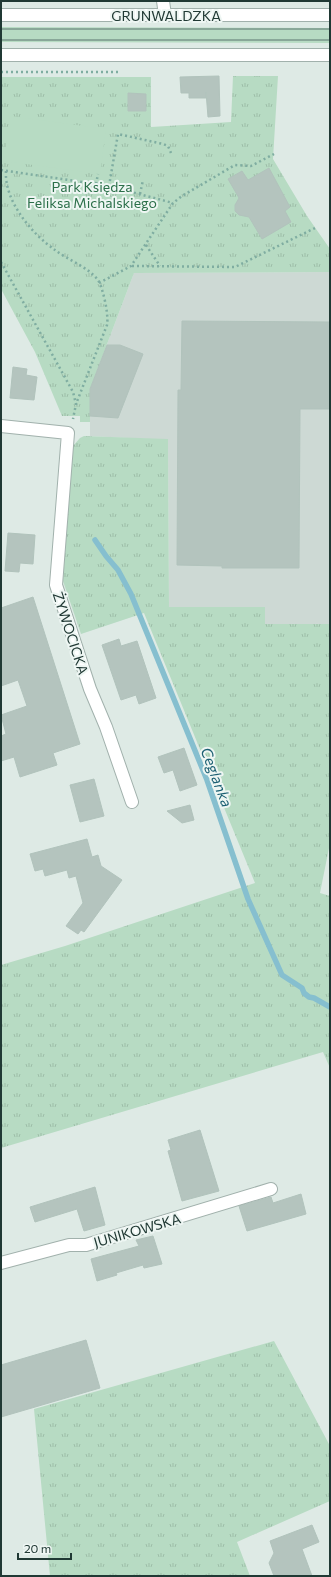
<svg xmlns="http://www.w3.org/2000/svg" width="331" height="1577" font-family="Commissioner,sans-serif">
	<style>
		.built { fill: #cdd9d4 }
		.grass { fill: url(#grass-tufts) }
		.garden { fill: #b7dbc3 }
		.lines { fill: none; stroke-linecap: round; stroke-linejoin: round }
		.stream { stroke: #86bfcf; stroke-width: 5.5 }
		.building { fill: #b4c4be; stroke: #b1c3bc }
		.minor-casing { stroke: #a1b1ac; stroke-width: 14 }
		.tertiary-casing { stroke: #a1b1ac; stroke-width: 14 }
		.path { stroke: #7fada1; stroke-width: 2.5; stroke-dasharray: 2 3; stroke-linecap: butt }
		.minor { stroke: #fff; stroke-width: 12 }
		.tertiary { stroke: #fff; stroke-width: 12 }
		.tram { stroke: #5a756f; stroke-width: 1 }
		.labels { text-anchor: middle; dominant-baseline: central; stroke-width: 4; stroke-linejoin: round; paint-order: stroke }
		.street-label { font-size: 14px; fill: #203934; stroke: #eef6f3 }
		.park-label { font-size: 14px; fill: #2b6f49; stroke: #eef6f3 }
		.water-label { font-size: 15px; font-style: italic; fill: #1c6073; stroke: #eef6f3 }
	</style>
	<defs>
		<pattern id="grass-tufts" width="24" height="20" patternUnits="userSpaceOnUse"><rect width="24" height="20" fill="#b7dbc3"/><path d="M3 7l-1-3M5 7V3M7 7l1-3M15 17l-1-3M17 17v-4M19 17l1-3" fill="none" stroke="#9dbda8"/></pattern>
	</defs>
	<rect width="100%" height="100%" fill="#deeae5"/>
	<polygon class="built" points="330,272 330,624 265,624 265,607 169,607 168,440 90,436 90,389 134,273"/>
	<g class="grass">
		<polygon points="233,76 278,76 273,159 307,216 330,249 330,272 134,273 90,389 90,422 80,422 80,416 62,416 35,352 1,289 1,77 151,77 151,127 231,122"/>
		<polygon points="84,436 168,439 169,607 265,607 265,624 330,624 330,843 320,893 330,896 330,1068 323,1052 1,1148 1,965 65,946 255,883 144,613 81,634 63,581 73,446 80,438"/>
		<polygon points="274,1341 330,1446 330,1501 237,1542 250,1576 50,1576 34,1409"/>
	</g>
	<g class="garden">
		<polygon points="1,27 330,28 330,43 1,42"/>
		<polygon points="10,116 106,129 100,174 4,161"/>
	</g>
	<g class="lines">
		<polyline class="stream" points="95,540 106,556 118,570 131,594 207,780 248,899 282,975 302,988 304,993 309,997 314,998 330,1007"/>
	</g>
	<g class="building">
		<polygon points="219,76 220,116 208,117 206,92 206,98 189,98 189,93 181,93 180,77"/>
		<polygon points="128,93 146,94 146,111 128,111"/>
		<polygon points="269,168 290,207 285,211 291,222 262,239 249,217 239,215 235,211 235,205 239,198 228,179 242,171 248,180"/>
		<polygon points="182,321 330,322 330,409 300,409 299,568 222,568 222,566 177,565 178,390 181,390"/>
		<polygon points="107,345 120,345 143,354 118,418 90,416 90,389"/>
		<polygon points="13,367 27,369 26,375 37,377 34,400 10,398"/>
		<polygon points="8,533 35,535 33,564 20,563 19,572 5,571"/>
		<polygon points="33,597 80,744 53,753 57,765 20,777 14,757 1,761 1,736 6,734 1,715 27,706 18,680 1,686 1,608"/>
		<polygon points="119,639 121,646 137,641 156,698 139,704 136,695 121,700 102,645"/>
		<polygon points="184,748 197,785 180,791 173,770 164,773 158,757"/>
		<polygon points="94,779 104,816 80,822 70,785"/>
		<polygon points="190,805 194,820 182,823 167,811"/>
		<polygon points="87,839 92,857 98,855 101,866 122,880 84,932 81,930 78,934 66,926 83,903 76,876 69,878 67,870 45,876 43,869 35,871 30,854"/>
		<polygon points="200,1130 219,1191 182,1201 168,1151 171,1150 168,1140"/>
		<polygon points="95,1187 105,1225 84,1231 77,1209 35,1222 30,1207"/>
		<polygon points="301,1194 306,1214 247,1231 239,1206 271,1197 273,1203"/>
		<polygon points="153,1236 162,1264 144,1268 143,1265 116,1273 117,1275 97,1281 91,1259 139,1246 136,1240"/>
		<polygon points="86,1340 100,1388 1,1417 1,1365"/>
		<polygon points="312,1525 319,1542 302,1549 312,1576 274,1576 269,1563 274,1553 270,1541"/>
	</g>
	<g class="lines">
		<defs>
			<g id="minor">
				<polyline points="163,1 165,15"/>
				<polyline points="1,426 68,433 56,585 90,689 106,727 132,802"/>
				<polyline points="1,1263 69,1245 86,1245 271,1189"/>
			</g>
			<g id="tertiary">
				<polyline points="1,15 330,15"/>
				<polyline points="1,55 330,55"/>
			</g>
		</defs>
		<use href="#minor" class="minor-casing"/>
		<use href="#tertiary" class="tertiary-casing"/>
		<g class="path">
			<polyline points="1,72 120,72"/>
			<polyline points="1,170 109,186 173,203"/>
			<path d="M6,171C4,201 32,234 55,250C68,260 88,267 98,280C103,288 109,315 107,325L76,404"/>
			<polyline points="96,184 98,174"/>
			<polyline points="109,186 118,134 163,144 168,146 171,153"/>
			<polyline points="140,194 143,180"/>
			<polyline points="146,245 160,266"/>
			<polyline points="1,262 73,392 76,404 73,419"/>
			<polyline points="132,266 235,267 315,228"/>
			<polyline points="99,283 131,266 173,203 182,196 235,165 251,166 274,154"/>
		</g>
		<use href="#minor" class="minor"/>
		<use href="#tertiary" class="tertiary"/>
		<g class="tram">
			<polyline points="1,29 330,29"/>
			<polyline points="1,40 330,40"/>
		</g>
	</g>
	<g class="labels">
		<g class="street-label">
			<text x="166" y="15">GRUNWALDZKA</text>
			<text transform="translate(71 633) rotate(72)">ŻYWOCICKA</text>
			<text transform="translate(137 1230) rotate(-16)">JUNIKOWSKA</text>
		</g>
		<g class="park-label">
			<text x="92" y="186">Park Księdza<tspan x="92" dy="16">Feliksa Michalskiego</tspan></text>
		</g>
		<g class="water-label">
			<text transform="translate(217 777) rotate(69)">Ceglanka</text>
		</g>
	</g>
	<rect width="331" height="1577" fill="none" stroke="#203934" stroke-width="4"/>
	<path d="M18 1553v6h53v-6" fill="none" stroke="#203934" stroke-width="2"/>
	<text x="24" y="1553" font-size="12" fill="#203934" stroke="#eef6f3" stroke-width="3" paint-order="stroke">20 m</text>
</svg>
